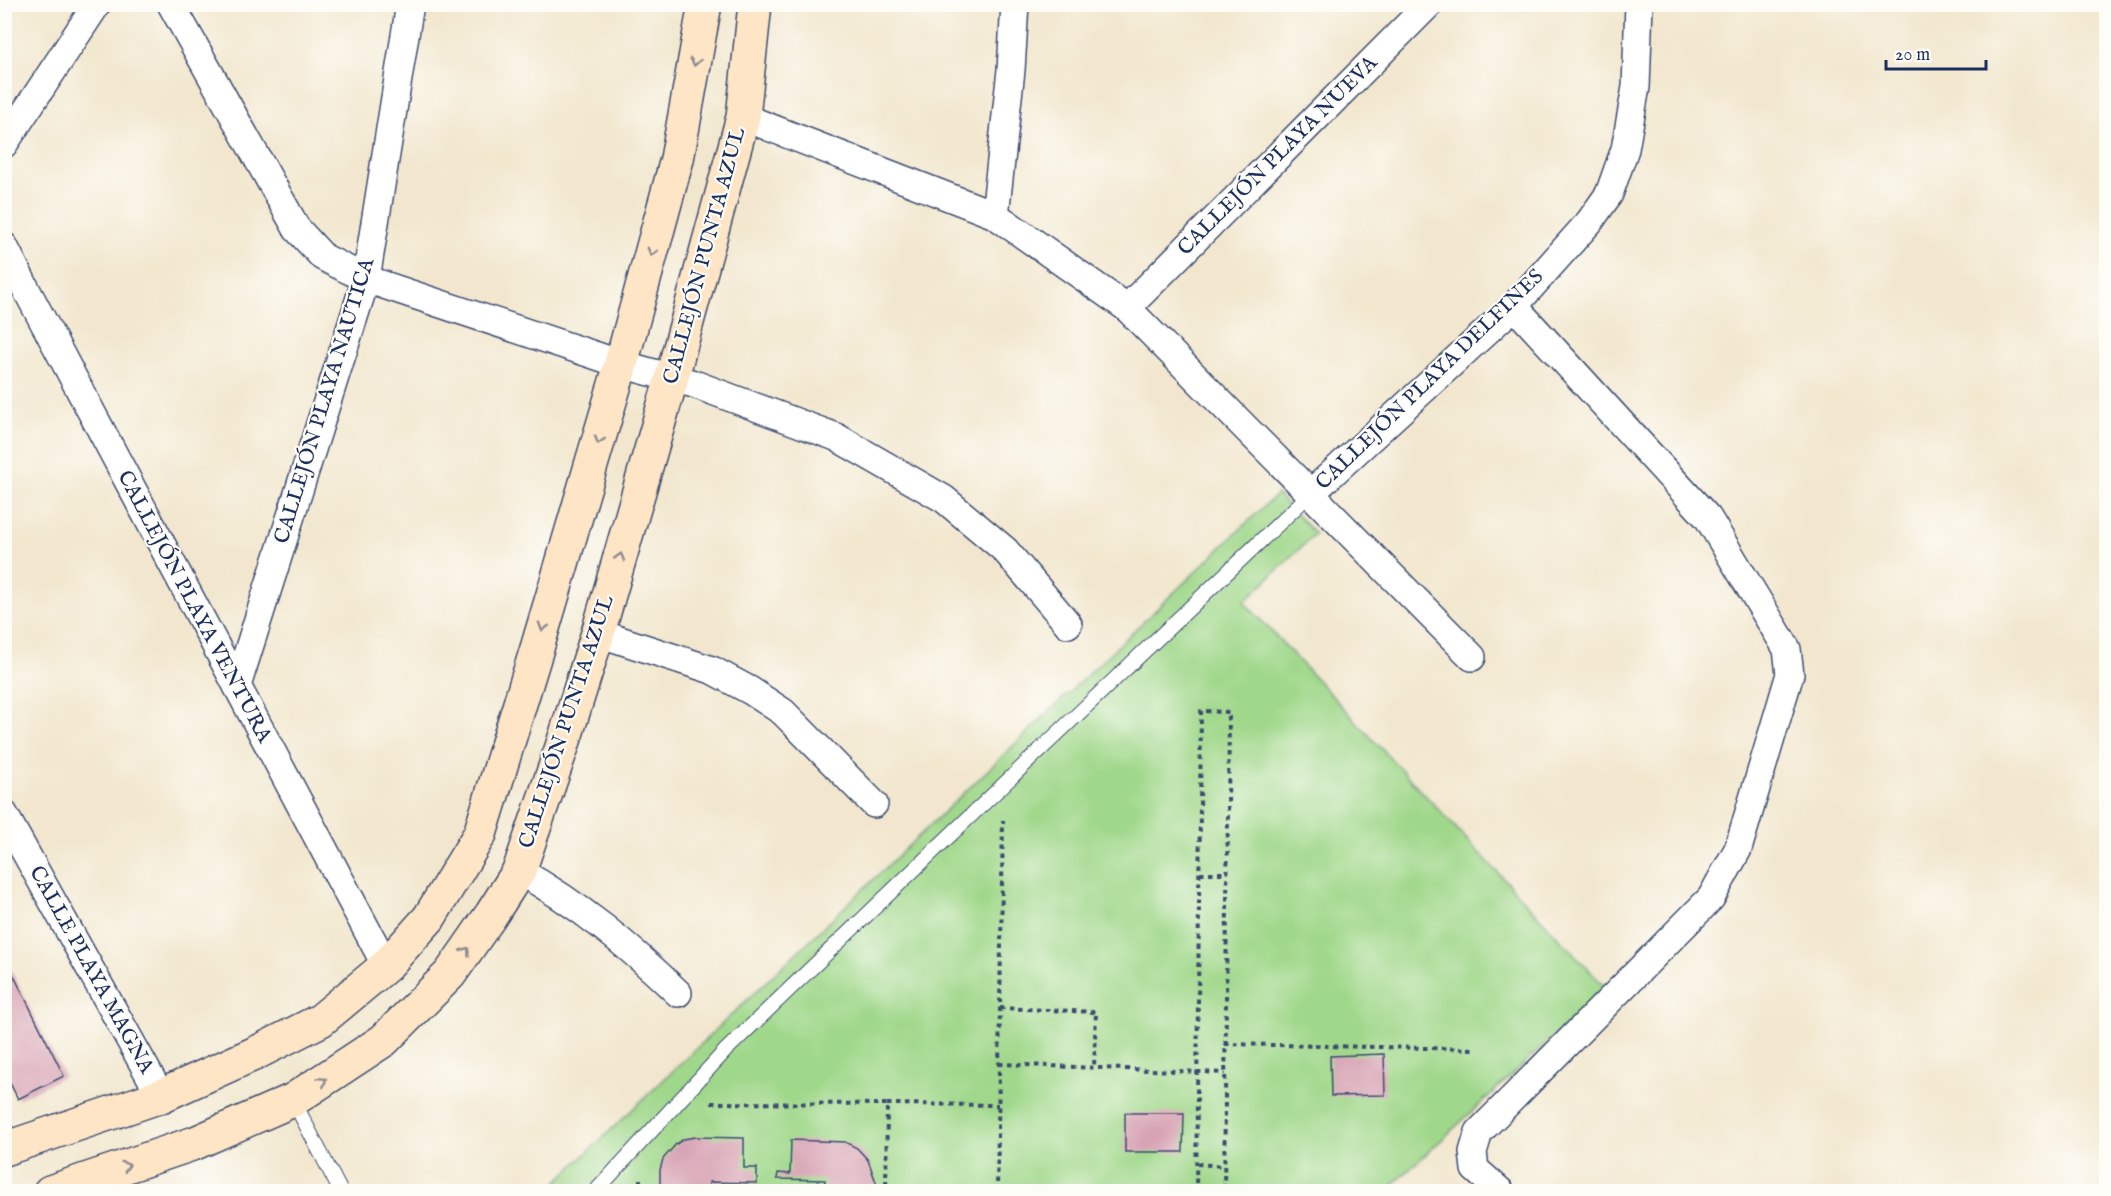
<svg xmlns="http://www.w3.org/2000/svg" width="2111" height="1196" font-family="'IM FELL English',serif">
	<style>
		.green { fill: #a0d88b; stroke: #5e8474; stroke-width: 1.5 }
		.building { fill: #d8a4b5 }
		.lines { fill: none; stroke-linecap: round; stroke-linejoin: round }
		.lane-casing { stroke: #3b4b6f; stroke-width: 16 }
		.street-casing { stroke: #3b4b6f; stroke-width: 30 }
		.secondary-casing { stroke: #3b4b6f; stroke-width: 36 }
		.path { stroke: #3b4b6f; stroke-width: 4; stroke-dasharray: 4.5 4.5; stroke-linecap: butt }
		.lane { stroke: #fff; stroke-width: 14 }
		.street { stroke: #fff; stroke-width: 27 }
		.secondary { stroke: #fde5c5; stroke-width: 33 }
		.oneway { stroke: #8c8a92 }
		.labels { text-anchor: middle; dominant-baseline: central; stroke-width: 4.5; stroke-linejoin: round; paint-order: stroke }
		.street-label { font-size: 21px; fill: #1b2f5e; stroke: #fdfcf7 }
	</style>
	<rect width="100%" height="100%" fill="#fdfcf7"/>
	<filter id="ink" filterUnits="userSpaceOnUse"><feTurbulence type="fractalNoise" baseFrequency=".0167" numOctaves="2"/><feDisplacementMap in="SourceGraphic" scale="12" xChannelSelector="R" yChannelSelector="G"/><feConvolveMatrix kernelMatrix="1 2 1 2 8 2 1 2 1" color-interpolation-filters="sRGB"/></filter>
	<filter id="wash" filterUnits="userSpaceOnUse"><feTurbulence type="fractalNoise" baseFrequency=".008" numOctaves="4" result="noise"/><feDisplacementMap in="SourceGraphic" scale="24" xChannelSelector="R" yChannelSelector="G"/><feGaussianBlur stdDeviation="1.35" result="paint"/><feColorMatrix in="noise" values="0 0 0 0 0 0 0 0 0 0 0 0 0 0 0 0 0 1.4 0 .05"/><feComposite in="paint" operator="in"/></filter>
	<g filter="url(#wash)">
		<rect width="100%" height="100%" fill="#f2e7ce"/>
		<polygon class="green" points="1277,494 1315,534 1244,602 1606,988 1386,1191 546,1192"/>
		<g id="blocks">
			<g class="building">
				<polygon points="4,956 64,1076 18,1099 4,1071"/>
				<polygon points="1384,1054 1385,1095 1331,1096 1330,1056"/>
				<polygon points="1125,1113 1184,1113 1183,1152 1125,1152"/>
				<polygon points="695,1137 744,1138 744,1168 757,1168 757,1183 709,1182 709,1192 660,1192 660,1170 663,1159 676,1144 684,1139"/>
				<polygon points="791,1140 845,1142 857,1148 868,1160 877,1185 877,1192 824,1192 825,1180 777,1179 778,1173 790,1174"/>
			</g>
		</g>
	</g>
	<g filter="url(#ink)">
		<use href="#blocks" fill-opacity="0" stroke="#3b4b6f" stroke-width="1.5"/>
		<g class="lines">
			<defs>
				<g id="lane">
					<polyline points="293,1100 341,1192"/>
					<polyline points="595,1192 726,1050 943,842 1310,494"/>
				</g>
				<g id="street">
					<polyline points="171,4 297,229 323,257 366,279 621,364 694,384 836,437 944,499 1005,550 1068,624"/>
					<polyline points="743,117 995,215 1127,308 1472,657"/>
					<polyline points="4,144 97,4"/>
					<polyline points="995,215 1011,70 1015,4"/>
					<polyline points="4,246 26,289 386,966"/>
					<polyline points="1127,308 1429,4"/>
					<polyline points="1310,494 1514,306 1590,221 1609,194 1625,149 1636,87 1639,4"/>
					<polyline points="598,633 712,670 751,691 783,712 874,804"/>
					<polyline points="237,686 366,279 410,4"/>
					<polyline points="4,814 161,1096"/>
					<path d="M519,871C580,905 628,945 678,993"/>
					<polyline points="1501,1192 1475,1169 1473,1152 1479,1132 1711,898 1738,849 1790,674 1787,649 1708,518 1514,306"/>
				</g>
				<g id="secondary">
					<polyline points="4,1149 161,1096 256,1053 321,1020 386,966 429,918 480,834 538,645 621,364 677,159 705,4"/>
					<polyline points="50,1192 195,1143 293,1100 384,1040 450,974 491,915 519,871 562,747 598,633 672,377 743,117 755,4"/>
				</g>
			</defs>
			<use href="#lane" class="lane-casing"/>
			<use href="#street" class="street-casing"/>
			<use href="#secondary" class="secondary-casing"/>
			<g class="path">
				<polyline points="1200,873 1227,873"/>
				<polyline points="1000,1008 1096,1012 1094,1068"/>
				<polyline points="1225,1044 1477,1049"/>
				<polyline points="999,1064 1225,1073"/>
				<polyline points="711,1103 887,1104 886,1192"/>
				<polyline points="887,1104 998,1105"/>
				<polyline points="1197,1164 1224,1166"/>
				<polyline points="640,1192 640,1179"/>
				<polyline points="997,1192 1003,820"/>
				<polyline points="1196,1192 1201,711 1229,712 1224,1192"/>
			</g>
			<use href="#lane" class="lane"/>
			<use href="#street" class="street"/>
			<use href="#secondary" class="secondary"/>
		</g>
		<defs><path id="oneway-chevron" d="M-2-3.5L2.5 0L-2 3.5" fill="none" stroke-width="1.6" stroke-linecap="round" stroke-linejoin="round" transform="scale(1.5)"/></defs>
		<g class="oneway">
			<use href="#oneway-chevron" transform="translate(695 62) rotate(100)"/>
			<use href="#oneway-chevron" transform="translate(652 252) rotate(105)"/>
			<use href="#oneway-chevron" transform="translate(599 440) rotate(107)"/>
			<use href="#oneway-chevron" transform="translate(620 557) rotate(-74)"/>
			<use href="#oneway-chevron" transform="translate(543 627) rotate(107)"/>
			<use href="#oneway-chevron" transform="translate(466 951) rotate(-54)"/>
			<use href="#oneway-chevron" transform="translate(323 1081) rotate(-32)"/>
			<use href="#oneway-chevron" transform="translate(126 1166) rotate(-18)"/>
		</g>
	</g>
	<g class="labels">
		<g class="street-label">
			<text transform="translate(1278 156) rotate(-45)">CALLEJÓN PLAYA NUEVA</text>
			<text transform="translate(705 256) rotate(-75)">CALLEJÓN PUNTA AZUL</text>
			<text transform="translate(1430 380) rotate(-44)">CALLEJÓN PLAYA DELFINES</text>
			<text transform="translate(325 401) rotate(-73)">CALLEJÓN PLAYA NAUTICA</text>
			<text transform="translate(194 607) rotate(62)">CALLEJÓN PLAYA VENTURA</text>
			<text transform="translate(567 722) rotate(-72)">CALLEJÓN PUNTA AZUL</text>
			<text transform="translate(91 970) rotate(61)">CALLE PLAYA MAGNA</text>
		</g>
	</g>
	<rect width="2111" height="1196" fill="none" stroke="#fdfcf7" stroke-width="24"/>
	<path d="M1886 60v9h100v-9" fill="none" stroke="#1b2f5e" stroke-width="3"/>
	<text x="1895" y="60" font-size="18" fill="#1b2f5e" stroke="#fdfcf7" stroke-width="4.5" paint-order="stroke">20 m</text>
</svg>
